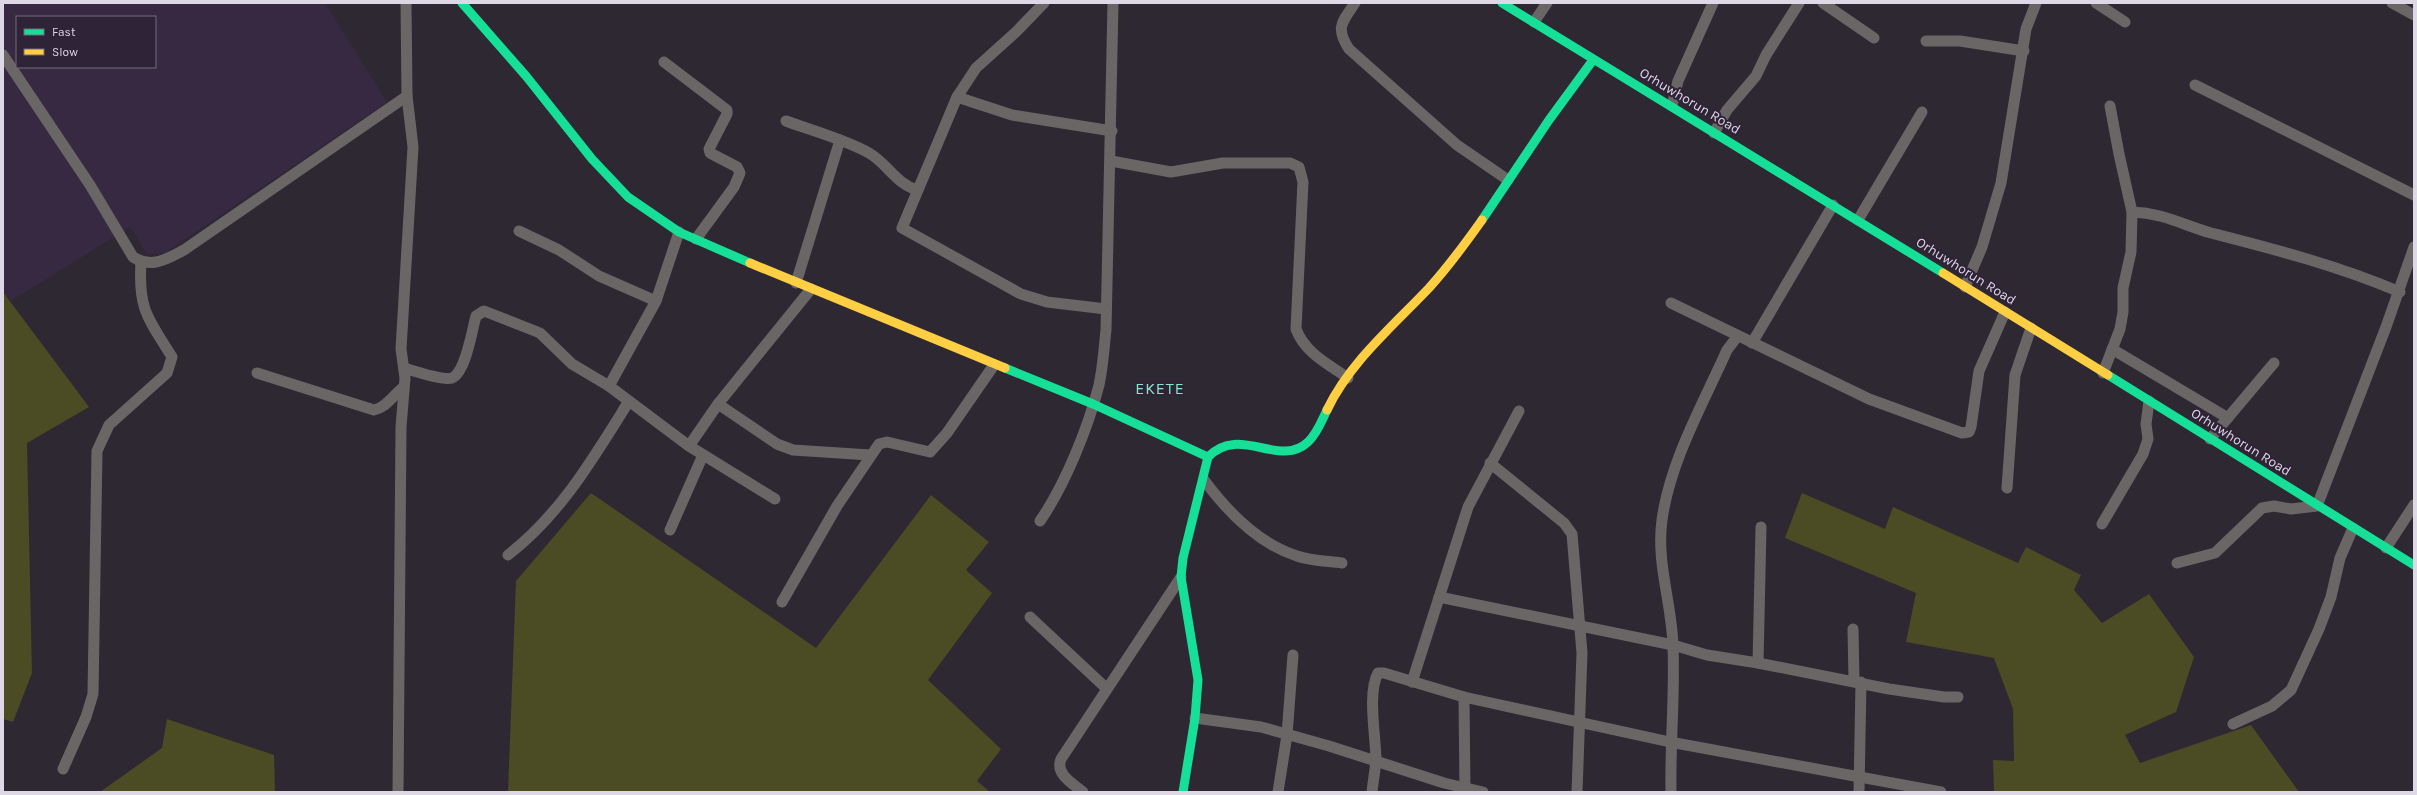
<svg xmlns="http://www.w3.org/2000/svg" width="2417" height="795" font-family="Karla,sans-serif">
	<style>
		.built { fill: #372942; fill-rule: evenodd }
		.forest { fill: #4b4b24 }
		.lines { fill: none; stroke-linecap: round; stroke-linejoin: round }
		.street { stroke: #6b6666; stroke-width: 11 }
		.fast { stroke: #16e098; stroke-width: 9 }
		.slow { stroke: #ffcf43; stroke-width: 9 }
		.labels { text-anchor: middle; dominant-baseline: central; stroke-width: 4; stroke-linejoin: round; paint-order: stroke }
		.street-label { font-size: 14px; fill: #ded7e5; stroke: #2f2338 }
		.quarter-label { font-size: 16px; letter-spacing: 1px; fill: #88e6c8; stroke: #2f2338 }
	</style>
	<rect width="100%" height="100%" fill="#2e2833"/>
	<path class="built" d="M3,3H325L387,102L165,253L147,254L130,227L11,301L3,292ZM17,17H155V67H17Z"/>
	<g class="forest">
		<polygon points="3,292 89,407 27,443 32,673 13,722 3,719"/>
		<polygon points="591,493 816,648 931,495 989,542 966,570 992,593 928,680 1001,749 977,781 990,792 508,792 516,581"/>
		<polygon points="1802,493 1885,529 1893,507 2018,563 2026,547 2081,575 2074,590 2102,623 2149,594 2194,657 2176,712 2125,735 2140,763 2251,725 2299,792 1994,792 1993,760 2014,761 2013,709 1994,658 1906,642 1916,593 1785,538"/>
		<polygon points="167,719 274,755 275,792 100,792 162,748"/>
	</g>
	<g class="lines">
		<g class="street">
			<polyline points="1044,3 1017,31 976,68 957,97 902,228 1021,294 1047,302 1106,309"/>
			<path d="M1355,3C1342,22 1335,28 1349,49L1457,145L1508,180"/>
			<polyline points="1823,3 1874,38"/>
			<polyline points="2096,3 2125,22"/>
			<polyline points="2392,3 2414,15"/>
			<polyline points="1534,22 1547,3"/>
			<polyline points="1926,41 1960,41 2024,51"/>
			<path d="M3,55L90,185L133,257C152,269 166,259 184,250L407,96"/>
			<polyline points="664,62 727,110 727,114 709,149 710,153 737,167 740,173 734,187 696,239"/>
			<polyline points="2195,85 2414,195"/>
			<polyline points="957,97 1012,115 1112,131"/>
			<polyline points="1672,106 1678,81 1713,3"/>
			<path d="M786,121C813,131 844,139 869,153C888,164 895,183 917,190"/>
			<polyline points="1714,133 1727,110 1756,76 1766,55 1799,3"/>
			<path d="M1111,161L1171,172L1223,163H1290L1299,167L1303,182L1296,329C1305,353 1328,364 1348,378"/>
			<path d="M2132,212C2163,213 2183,225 2211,233C2277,250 2336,265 2400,292"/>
			<polyline points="1858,220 1922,112"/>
			<polyline points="519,231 559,250 599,276 656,301"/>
			<polyline points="796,283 840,140"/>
			<polyline points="1965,287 1982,247 2001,183 2026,29 2036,3"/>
			<polyline points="1671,303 1869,399 1962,433 1969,432 1971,427 1979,371 2005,312"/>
			<polyline points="1752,343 1833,205"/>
			<polyline points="2112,349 2228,418"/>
			<path d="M404,368C414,371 443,381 452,378C466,372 472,330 476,316L484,311L540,333L572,364L609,386L656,301L679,232"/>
			<path d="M257,373L374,410C387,407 393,395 404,387"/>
			<polyline points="2103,373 2120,329 2123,312 2123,288 2131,252 2132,212 2119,154 2110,106"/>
			<polyline points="609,386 689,446 775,499"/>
			<polyline points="718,404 777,444 793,450 870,455"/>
			<polyline points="2210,439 2274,363"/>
			<polyline points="689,446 718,404 811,289"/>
			<polyline points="1490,463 1564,523 1572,534 1582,653 1577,792"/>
			<path d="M1204,480C1227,511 1259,544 1297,556C1311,561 1328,561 1342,563"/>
			<polyline points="2007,488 2015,375 2031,328"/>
			<path d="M1040,521C1065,485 1088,428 1099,385C1103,367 1104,348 1106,330L1113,3"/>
			<polyline points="2102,524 2143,454 2148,439 2146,424 2149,401"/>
			<polyline points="670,530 703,455"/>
			<polyline points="2386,548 2414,505"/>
			<path d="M508,555C561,514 594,457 629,401"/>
			<polyline points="2177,563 2215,553 2262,508 2274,506 2291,509 2317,506 2386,327 2414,247"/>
			<polyline points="1439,597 1673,645 1707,655 1758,663 1889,689 1944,697 1958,697"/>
			<polyline points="782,602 837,506 879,444 887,442 930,452 947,433 994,365"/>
			<polyline points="1030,617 1106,688"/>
			<polyline points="1853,629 1854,681"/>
			<polyline points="1758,663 1761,527"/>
			<polyline points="1412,682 1468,507 1519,411"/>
			<polyline points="1464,697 1465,792"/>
			<polyline points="1195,718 1261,727 1329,746 1444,783 1483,792"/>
			<polyline points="2233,724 2272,706 2291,690 2319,629 2331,597 2340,558 2353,528"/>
			<path d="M63,769L86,717L93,694L97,451L109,425L167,373L172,357C148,318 138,310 141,262"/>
			<polyline points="398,792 401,427 405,378 401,349 413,147 407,96 406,3"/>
			<path d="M1083,792C1072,783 1055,774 1061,759L1181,577"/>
			<polyline points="1278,792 1287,735 1293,655"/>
			<path d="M1372,792C1373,782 1375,771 1376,761C1376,737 1367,693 1378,673H1384L1464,697L1670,742L1941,792"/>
			<path d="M1671,792C1670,743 1675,695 1673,646C1672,604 1656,563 1662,520C1670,461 1703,404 1727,350L1737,337"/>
			<polyline points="1859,792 1861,682"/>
		</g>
		<g class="fast">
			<polyline points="462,3 526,76 592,159 628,197 679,232 750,263"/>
			<polyline points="1502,3 1943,273"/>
			<polyline points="1482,220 1549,120 1593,60"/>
			<polyline points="1005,368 1093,404 1208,457"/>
			<polyline points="2108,375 2414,565"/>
			<path d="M1183,792L1195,718L1198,680L1181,577L1183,558L1208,457C1240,424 1279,469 1308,442C1317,434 1322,420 1327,410"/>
		</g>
		<g class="slow">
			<polyline points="750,263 1005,368"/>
			<polyline points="1943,273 2108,375"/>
			<path d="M1327,410C1350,362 1393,326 1429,288C1448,267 1465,244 1482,220"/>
		</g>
	</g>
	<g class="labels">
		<g class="street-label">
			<text transform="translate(1690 101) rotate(31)">Orhuwhorun Road</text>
			<text transform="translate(1966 271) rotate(32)">Orhuwhorun Road</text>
			<text transform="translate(2241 442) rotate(32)">Orhuwhorun Road</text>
		</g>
		<g class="quarter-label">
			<text x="1160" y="388">EKETE</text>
		</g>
	</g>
	<rect width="2417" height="795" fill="none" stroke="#ded7e5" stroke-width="8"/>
	<rect x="16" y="16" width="140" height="52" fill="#2f2338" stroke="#756b7d"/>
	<rect x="24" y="29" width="20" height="6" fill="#16e098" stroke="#756b7d"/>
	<text x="52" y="36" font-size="12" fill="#ded7e5">Fast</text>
	<rect x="24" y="49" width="20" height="6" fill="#ffcf43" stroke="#756b7d"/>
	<text x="52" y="56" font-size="12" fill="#ded7e5">Slow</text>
</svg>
